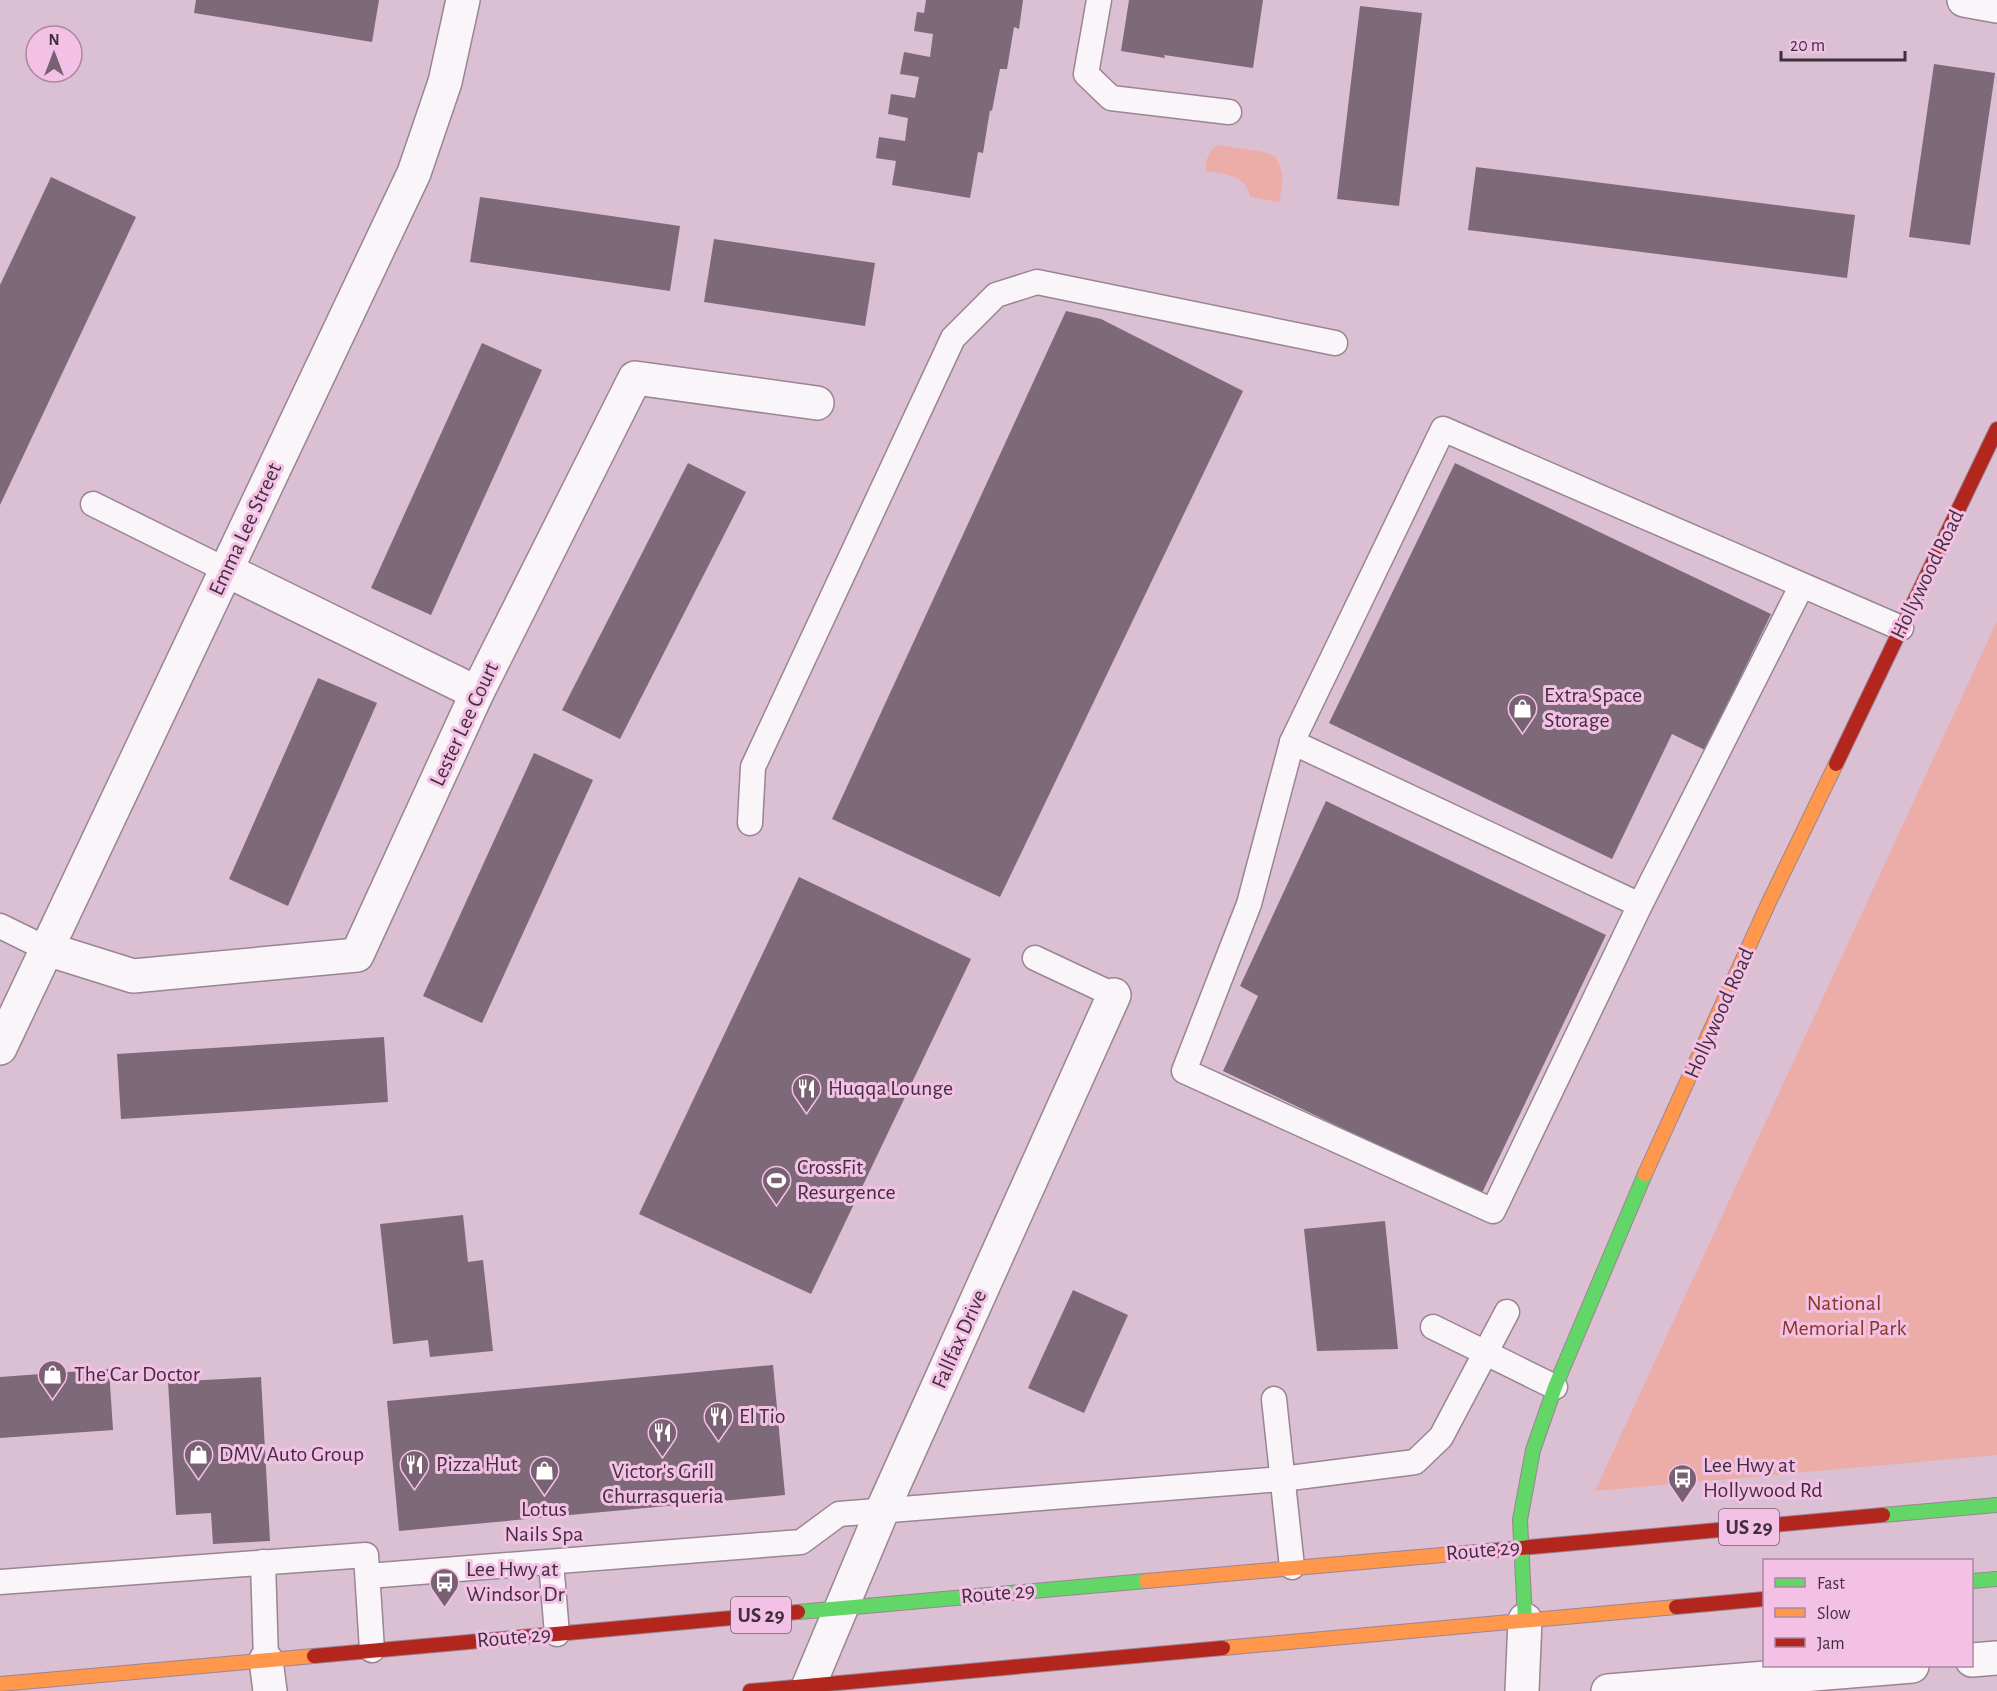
<svg xmlns="http://www.w3.org/2000/svg" width="1997" height="1691" font-family="'Alegreya Sans',sans-serif">
	<style>
		.green { fill: #ecaca7 }
		.building { fill: #7e6978 }
		.lines { fill: none; stroke-linecap: round; stroke-linejoin: round }
		.lane-casing { stroke: #998593; stroke-width: 27 }
		.street-casing { stroke: #998593; stroke-width: 36 }
		.fast-casing { stroke: #998593; stroke-width: 16 }
		.slow-casing { stroke: #998593; stroke-width: 16 }
		.jam-casing { stroke: #998593; stroke-width: 16 }
		.lane { stroke: #faf5f8; stroke-width: 24 }
		.street { stroke: #faf5f8; stroke-width: 33 }
		.fast { stroke: #63d668; stroke-width: 14 }
		.slow { stroke: #ff974d; stroke-width: 14 }
		.jam { stroke: #b3261e; stroke-width: 14 }
		.labels { text-anchor: middle; dominant-baseline: central; stroke-width: 6; stroke-linejoin: round; paint-order: stroke }
		.shield { fill: #f3c1e5; stroke: #775b6f; stroke-width: 1.5 }
		.shield-label { font-size: 21px; font-weight: bold; fill: #422f3d }
		.street-label { font-size: 22px; fill: #422f3d; stroke: #f3c1e5 }
		.poi-label { font-size: 22px; fill: #422f3d; stroke: #f3c1e5; text-anchor: start }
		.park-label { font-size: 22px; fill: #893822; stroke: #f3c1e5 }
	</style>
	<rect width="100%" height="100%" fill="#dbbfd3"/>
	<g class="green">
		<path d="M1219,145L1264,152L1275,156C1285,174 1283,183 1279,202L1250,197C1247,174 1224,174 1205,171C1207,160 1207,150 1219,145Z"/>
		<polygon points="1997,621 1997,1455 1595,1491"/>
	</g>
	<g class="building">
		<polygon points="196,0 379,0 372,42 194,13"/>
		<polygon points="926,0 1023,0 1019,29 1014,27 1007,69 1000,69 992,111 990,110 983,153 978,152 970,198 892,185 896,161 876,158 879,137 905,141 908,118 888,114 891,94 915,98 919,77 900,74 904,52 930,57 933,34 914,31 917,12 924,13"/>
		<polygon points="1129,0 1263,0 1253,68 1164,55 1165,58 1121,51"/>
		<polygon points="1360,6 1422,13 1399,206 1337,199"/>
		<polygon points="1934,64 1995,73 1970,245 1909,237"/>
		<polygon points="1476,167 1855,215 1847,278 1468,230"/>
		<polygon points="51,177 136,217 0,505 0,285"/>
		<polygon points="480,197 680,226 670,291 470,262"/>
		<polygon points="714,239 875,263 865,326 704,302"/>
		<polygon points="1066,311 1101,319 1243,391 1000,897 832,819"/>
		<polygon points="482,343 542,370 431,615 371,588"/>
		<polygon points="688,463 746,492 620,739 562,710"/>
		<polygon points="1455,463 1771,614 1705,750 1672,734 1612,859 1329,723"/>
		<polygon points="318,678 377,703 288,906 229,879"/>
		<polygon points="534,753 593,780 482,1023 423,996"/>
		<polygon points="1326,801 1606,935 1481,1195 1223,1071 1258,996 1240,986"/>
		<polygon points="799,877 971,959 811,1294 639,1214"/>
		<polygon points="384,1037 388,1102 121,1119 117,1054"/>
		<polygon points="463,1215 468,1262 483,1260 493,1351 430,1357 428,1340 393,1344 380,1224"/>
		<polygon points="1385,1221 1398,1349 1317,1351 1304,1229"/>
		<polygon points="1073,1290 1128,1315 1084,1413 1028,1388"/>
		<polygon points="773,1365 785,1495 399,1531 387,1401"/>
		<polygon points="109,1369 113,1430 0,1438 0,1377"/>
		<polygon points="261,1377 270,1541 213,1544 211,1513 176,1515 168,1382"/>
	</g>
	<g class="lines">
		<defs>
			<g id="lane">
				<polyline points="1099,0 1086,74 1111,98 1229,112"/>
				<polyline points="93,504 226,570"/>
				<polyline points="1802,585 1640,905 1493,1211 1184,1071 1249,904 1292,742 1443,429 1901,628"/>
				<polyline points="1292,742 1640,905"/>
				<polyline points="750,823 753,767 953,338 996,295 1037,282 1335,343"/>
				<polyline points="0,926 47,949"/>
				<polyline points="1035,958 1114,995"/>
				<polyline points="1433,1327 1555,1387"/>
				<polyline points="1274,1399 1292,1567"/>
				<polyline points="263,1562 266,1660"/>
				<polyline points="551,1562 557,1634"/>
				<polyline points="368,1576 801,1542 839,1514 1282,1479 1415,1462 1441,1437 1507,1312"/>
				<polyline points="0,1582 366,1555 372,1650"/>
			</g>
			<g id="street">
				<polyline points="1964,0 1997,6"/>
				<polyline points="226,570 477,693"/>
				<polyline points="47,949 133,976 357,955 477,693 635,378 817,403"/>
				<polyline points="0,1048 414,173 445,82 463,0"/>
				<polyline points="266,1660 270,1691"/>
				<polyline points="1972,1660 1997,1658"/>
				<polyline points="809,1685 882,1511 1114,995"/>
				<polyline points="1522,1691 1525,1620"/>
				<polyline points="1608,1691 1912,1666"/>
			</g>
			<g id="fast">
				<polyline points="1883,1515 1997,1505"/>
				<polyline points="1972,1581 1997,1579"/>
				<polyline points="798,1612 1146,1581"/>
				<polyline points="1525,1620 1520,1520 1533,1450 1555,1387 1645,1174"/>
			</g>
			<g id="slow">
				<polyline points="1645,1174 1769,902 1836,764"/>
				<polyline points="1146,1581 1476,1552"/>
				<polyline points="1223,1648 1676,1607"/>
				<polyline points="0,1684 314,1656"/>
			</g>
			<g id="jam">
				<polyline points="1836,764 1997,429"/>
				<polyline points="1476,1552 1883,1515"/>
				<polyline points="1676,1607 1764,1599"/>
				<polyline points="314,1656 798,1612"/>
				<polyline points="750,1691 1223,1648"/>
			</g>
		</defs>
		<use href="#lane" class="lane-casing"/>
		<use href="#street" class="street-casing"/>
		<use href="#fast" class="fast-casing"/>
		<use href="#slow" class="slow-casing"/>
		<use href="#jam" class="jam-casing"/>
		<use href="#lane" class="lane"/>
		<use href="#street" class="street"/>
		<use href="#fast" class="fast"/>
		<use href="#slow" class="slow"/>
		<use href="#jam" class="jam"/>
	</g>
	<defs>
		<symbol id="shop-pin" viewBox="-11 -11 22 30"><path d="M0 17L-7.5 6A9.5 9.5 0 1 1 7.5 6Z" fill="#786172" stroke="#f3c1e5"/><path d="M-5-2.5h2.3a2.7 3.5 0 0 1 5.4 0H5L5.5 6h-11ZM-1.5-2.5h3a1.5 2.3 0 0 0-3 0Z" fill="#fff"/></symbol>
		<symbol id="restaurant-pin" viewBox="-11 -11 22 30"><path d="M0 17L-7.5 6A9.5 9.5 0 1 1 7.5 6Z" fill="#786172" stroke="#f3c1e5"/><path d="M-5-6h1v4h1v-4h1v4h1v-4h1v5L-1.5 .5V6h-2V.5L-5-1ZM5-6V6H3V1.5H1.5Q1.5-4 5-6Z" fill="#fff"/></symbol>
		<symbol id="stadium-pin" viewBox="-11 -11 22 30"><path d="M0 17L-7.5 6A9.5 9.5 0 1 1 7.5 6Z" fill="#786172" stroke="#f3c1e5"/><path d="M0-5a6.5 5 0 1 0 0 10a6.5 5 0 1 0 0-10ZM-3.5-1.8h7v3.6h-7Z" fill="#fff"/></symbol>
		<symbol id="bus-pin" viewBox="-11 -11 22 30"><path d="M0 17L-7.5 6A9.5 9.5 0 1 1 7.5 6Z" fill="#786172" stroke="#f3c1e5"/><path d="M-5-6H5V4H4V6H2V4H-2V6H-4V4H-5ZM-3.5-4V0h7V-4ZM-3.5 1.2v1.5H-2V1.2ZM2 1.2v1.5H3.5V1.2Z" fill="#fff"/></symbol>
	</defs>
	<g fill-rule="evenodd">
		<use href="#shop-pin" x="1506" y="692" width="33" height="45"/>
		<use href="#restaurant-pin" x="790" y="1072" width="33" height="45"/>
		<use href="#stadium-pin" x="760" y="1164" width="33" height="45"/>
		<use href="#shop-pin" x="36" y="1358" width="33" height="45"/>
		<use href="#restaurant-pin" x="702" y="1400" width="33" height="45"/>
		<use href="#restaurant-pin" x="646" y="1416" width="33" height="45"/>
		<use href="#shop-pin" x="182" y="1438" width="33" height="45"/>
		<use href="#restaurant-pin" x="398" y="1448" width="33" height="45"/>
		<use href="#shop-pin" x="528" y="1454" width="33" height="45"/>
		<use href="#bus-pin" x="1666" y="1462" width="33" height="45"/>
		<use href="#bus-pin" x="428" y="1566" width="33" height="45"/>
	</g>
	<g class="labels">
		<g class="shield">
			<rect x="1719" y="1509" width="60" height="36" rx="4.5"/>
			<rect x="731" y="1597" width="60" height="36" rx="4.5"/>
		</g>
		<g class="shield-label">
			<text x="1749" y="1527">US 29</text>
			<text x="761" y="1615">US 29</text>
		</g>
		<g class="street-label">
			<text transform="translate(245 529) rotate(-65)">Emma Lee Street</text>
			<text transform="translate(1927 574) rotate(-64)">Hollywood Road</text>
			<text transform="translate(464 724) rotate(-65)">Lester Lee Court</text>
			<text transform="translate(1719 1013) rotate(-66)">Hollywood Road</text>
			<text transform="translate(959 1339) rotate(-66)">Fallfax Drive</text>
			<text transform="translate(1483 1550) rotate(-5)">Route 29</text>
			<text transform="translate(998 1593) rotate(-5)">Route 29</text>
			<text transform="translate(514 1637) rotate(-5)">Route 29</text>
		</g>
		<g class="poi-label">
			<text x="1544" y="695">Extra Space<tspan x="1544" dy="25">Storage</tspan></text>
			<text x="828" y="1088">Huqqa Lounge</text>
			<text x="797" y="1167">CrossFit<tspan x="797" dy="25">Resurgence</tspan></text>
			<text x="74" y="1374">The Car Doctor</text>
			<text x="739" y="1416">El Tio</text>
			<text x="219" y="1454">DMV Auto Group</text>
			<text x="436" y="1464">Pizza Hut</text>
			<text x="1703" y="1465">Lee Hwy at<tspan x="1703" dy="25">Hollywood Rd</tspan></text>
			<text x="663" y="1471" text-anchor="middle">Victor's Grill<tspan x="663" dy="25">Churrasqueria</tspan></text>
			<text x="544" y="1509" text-anchor="middle">Lotus<tspan x="544" dy="25">Nails Spa</tspan></text>
			<text x="466" y="1569">Lee Hwy at<tspan x="466" dy="25">Windsor Dr</tspan></text>
		</g>
		<g class="park-label">
			<text x="1844" y="1303">National<tspan x="1844" dy="25">Memorial Park</tspan></text>
		</g>
	</g>
	<rect x="1763" y="1559" width="210" height="108" fill="#f3c1e5" stroke="#ac87a2" stroke-width="1.5"/>
	<rect x="1775" y="1578" width="30" height="9" fill="#63d668" stroke="#ac87a2" stroke-width="1.5"/>
	<text x="1817" y="1589" font-size="18" fill="#422f3d">Fast</text>
	<rect x="1775" y="1608" width="30" height="9" fill="#ff974d" stroke="#ac87a2" stroke-width="1.5"/>
	<text x="1817" y="1619" font-size="18" fill="#422f3d">Slow</text>
	<rect x="1775" y="1638" width="30" height="9" fill="#b3261e" stroke="#ac87a2" stroke-width="1.5"/>
	<text x="1817" y="1649" font-size="18" fill="#422f3d">Jam</text>
	<g transform="translate(54 54)"><circle r="28" fill="#f3c1e5" stroke="#ac87a2" stroke-width="1.5"/>
	<path d="M0-4.5L10 22L0 15L-10 22Z" fill="#786172"/>
	<text y="-9" font-size="16" font-weight="bold" text-anchor="middle" fill="#422f3d">N</text>
	</g>
	<path d="M1781 51v9h124v-9" fill="none" stroke="#422f3d" stroke-width="3"/>
	<text x="1790" y="51" font-size="18" fill="#422f3d" stroke="#f3c1e5" stroke-width="4.5" paint-order="stroke">20 m</text>
</svg>
